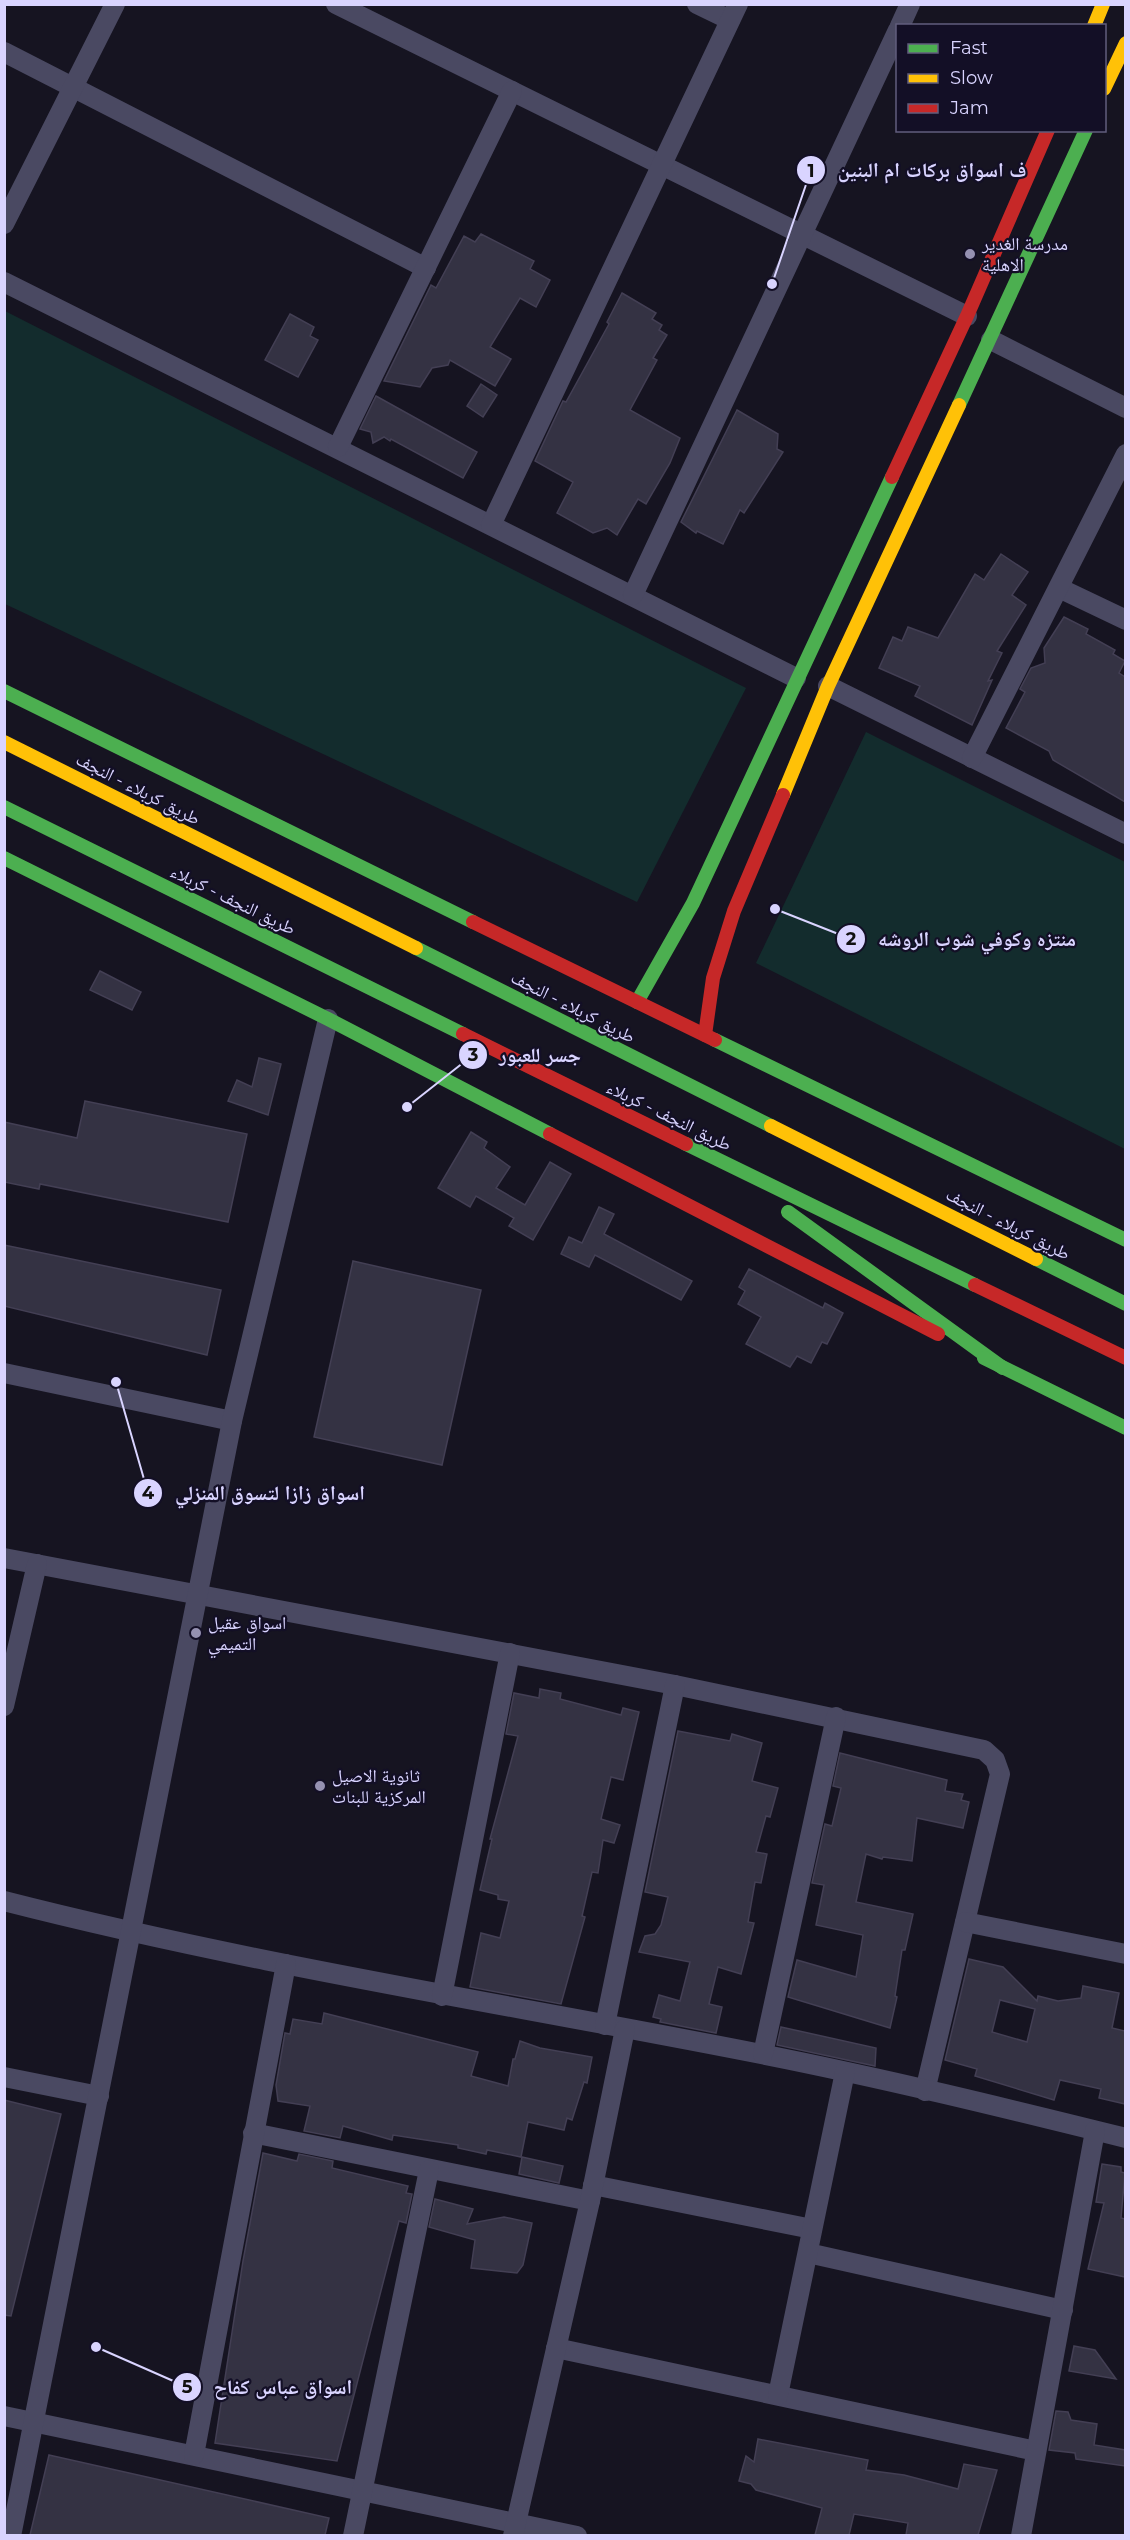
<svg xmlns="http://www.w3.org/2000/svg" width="1130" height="2540" font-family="Montserrat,'Noto Naskh Arabic',sans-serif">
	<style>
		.green { fill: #132c2d }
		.building { fill: #343243; stroke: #433f54; stroke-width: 1.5; fill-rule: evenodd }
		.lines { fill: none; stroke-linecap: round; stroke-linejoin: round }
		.street { stroke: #4a4962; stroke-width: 20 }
		.fast { stroke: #4caf50; stroke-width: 14 }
		.slow { stroke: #ffc107; stroke-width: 14 }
		.jam { stroke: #c62828; stroke-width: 14 }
		.poi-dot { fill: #9591b1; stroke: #130f26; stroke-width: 2 }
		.labels { text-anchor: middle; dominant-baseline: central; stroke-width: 4.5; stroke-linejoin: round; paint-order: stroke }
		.poi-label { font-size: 18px; fill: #d9d4ff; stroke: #130f26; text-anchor: start }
		.street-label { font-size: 18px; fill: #d9d4ff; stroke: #130f26 }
		.leader { fill: none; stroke: #d9d4ff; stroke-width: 2 }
		.callout-dot { fill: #d9d4ff; stroke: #130f26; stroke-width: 2 }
		.mark-label { font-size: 18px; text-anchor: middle; font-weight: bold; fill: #111 }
		.callout-label { font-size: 20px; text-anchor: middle; font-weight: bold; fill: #d9d4ff; stroke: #130f26; stroke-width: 4.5; stroke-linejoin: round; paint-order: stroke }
	</style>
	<rect width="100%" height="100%" fill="#161421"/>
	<g class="green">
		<polygon points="5,311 746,688 637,902 5,604"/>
		<polygon points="866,732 1125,862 1125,1149 756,963"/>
	</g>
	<g class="building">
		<polygon points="481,234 534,261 530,269 550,280 536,307 520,298 490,347 511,359 495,386 450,360 448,365 432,368 420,387 384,381 431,285 436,288 464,236 475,242"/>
		<polygon points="622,293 656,313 652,319 662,325 659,330 667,335 653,358 657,360 630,410 680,438 670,463 646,504 638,499 617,535 607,528 593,533 557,513 573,482 535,461 563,401 566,402 609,324 607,322"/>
		<polygon points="290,314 314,327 310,336 318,340 298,377 265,360"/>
		<polygon points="481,384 497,395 483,417 467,406"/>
		<polygon points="376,396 477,452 463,478 391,439 390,441 384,437 373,443 371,432 360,429"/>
		<polygon points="737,410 778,434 777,449 783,452 744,513 740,510 723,544 697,531 696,533 681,522"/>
		<polygon points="1001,554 1028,572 1012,595 1026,605 997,651 1002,653 988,681 992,680 972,725 915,696 920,686 879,668 893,637 902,641 908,627 938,638 975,574 984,580"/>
		<polygon points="1064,617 1088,629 1086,634 1115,650 1113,654 1125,661 1119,673 1125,677 1125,802 1053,760 1049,751 1006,728 1025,692 1020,689 1031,668 1045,663 1044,648"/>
		<polygon points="100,971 141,992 132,1010 90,990"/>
		<polygon points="259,1058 281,1064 268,1115 228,1101 237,1080 252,1087"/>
		<polygon points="85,1101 247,1134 228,1222 40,1184 39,1189 4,1182 4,1122 77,1138"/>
		<polygon points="471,1132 487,1142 484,1148 510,1167 496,1188 525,1205 550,1162 571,1174 533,1240 509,1226 514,1218 476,1196 470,1207 438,1188"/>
		<polygon points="599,1207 614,1214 604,1234 692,1281 681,1300 595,1255 589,1267 561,1254 569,1237 582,1243"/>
		<polygon points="4,1245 221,1290 207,1355 4,1306"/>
		<polygon points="353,1261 481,1290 442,1465 314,1437"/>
		<polygon points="749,1269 823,1308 825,1303 843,1313 827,1344 822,1342 811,1363 797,1356 790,1367 746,1344 761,1317 738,1304 745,1291 739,1287"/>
		<polygon points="540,1689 561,1693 560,1699 621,1715 623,1708 639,1712 623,1780 611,1777 601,1819 620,1825 614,1843 603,1840 598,1873 592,1872 582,1916 585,1917 561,2004 470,1987 481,1933 500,1938 509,1901 498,1899 498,1895 480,1890 492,1839 490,1839 518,1736 506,1734 514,1693 539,1698"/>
		<polygon points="678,1731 730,1741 732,1734 762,1743 752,1781 778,1788 770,1817 766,1816 756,1852 767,1854 761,1883 755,1882 748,1922 754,1923 741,1974 718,1967 709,2004 722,2007 716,2033 660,2022 661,2019 653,2017 659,1995 680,2001 690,1962 639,1952 645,1936 655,1934 661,1925 668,1897 645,1892"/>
		<polygon points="840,1753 947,1780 945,1791 963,1794 961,1800 969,1802 963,1828 917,1818 912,1861 883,1857 882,1859 866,1854 856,1902 913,1914 905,1950 902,1950 895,1996 897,1997 890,2028 788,1997 797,1960 856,1977 863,1935 816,1925 824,1885 812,1883 825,1824 832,1826 841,1788 833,1786"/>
		<path d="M969,1959L1003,1967L1037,2001L1038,1996L1058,2001L1081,1998L1083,1986L1119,1993L1112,2028L1125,2031V2104L1099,2098L1101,2089L1060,2080L1054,2100L975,2076L977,2069L945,2060ZM1000,2000L1035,2009L1027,2042L992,2032Z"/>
		<polygon points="324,2013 478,2052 471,2076 508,2086 513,2059 515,2059 520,2041 540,2048 592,2057 587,2083 584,2082 572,2120 567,2118 564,2130 528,2122 521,2157 487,2150 486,2154 458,2148 458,2145 393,2135 392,2140 343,2126 340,2138 304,2131 310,2106 278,2101 276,2085 285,2033 290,2034 293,2019 322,2024"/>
		<polygon points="781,2027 876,2048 875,2066 777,2045"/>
		<polygon points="4,2100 61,2114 11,2316 4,2315"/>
		<polygon points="263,2153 297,2161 299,2154 333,2161 332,2168 408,2186 406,2193 412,2194 406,2223 399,2221 337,2461 215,2443 243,2261"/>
		<polygon points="522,2157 563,2166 559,2183 519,2174"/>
		<polygon points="1102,2164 1121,2167 1121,2172 1125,2173 1121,2218 1125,2219 1125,2277 1088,2269 1104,2203 1096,2202"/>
		<polygon points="435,2199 473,2209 467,2224 504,2217 532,2223 523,2265 517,2273 471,2268 475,2240 429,2227"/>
		<polygon points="1074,2346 1095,2350 1116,2379 1069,2371"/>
		<polygon points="1056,2411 1068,2412 1071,2420 1097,2424 1094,2445 1125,2450 1125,2466 1076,2459 1075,2453 1049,2450"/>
		<polygon points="758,2439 868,2460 866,2470 904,2475 958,2489 964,2464 997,2470 978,2535 906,2535 908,2523 854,2514 849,2535 815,2535 822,2508 756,2490 751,2484 739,2481 746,2456 754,2462"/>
		<polygon points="49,2455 329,2518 325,2535 30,2535"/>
	</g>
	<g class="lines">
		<g class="street">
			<polyline points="336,4 967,316"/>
			<polyline points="697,4 730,20"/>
			<polyline points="900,26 910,4"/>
			<polyline points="4,52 426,268"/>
			<polyline points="4,224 115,4"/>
			<polyline points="4,282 796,678"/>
			<polyline points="991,340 1126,408"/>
			<polyline points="338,447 512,91"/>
			<polyline points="491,525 738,4"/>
			<polyline points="1059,588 1126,620"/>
			<polyline points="633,595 898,30"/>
			<polyline points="828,686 1126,834"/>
			<polyline points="972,758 1126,454"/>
			<polyline points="4,1373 232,1421"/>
			<polyline points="4,1558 675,1685 984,1750 995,1760 1000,1774 925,2091"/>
			<polyline points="4,1706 37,1564"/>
			<path d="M4,1901C254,1965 508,2004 761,2054C883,2078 1005,2108 1126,2138"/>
			<polyline points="965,1922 1126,1954"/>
			<polyline points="442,1996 510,1653"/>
			<polyline points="605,2025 675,1685"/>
			<polyline points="763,2054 836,1717"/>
			<polyline points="4,2077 99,2096"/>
			<polyline points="253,2133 590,2201"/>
			<polyline points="593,2185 812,2229"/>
			<polyline points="808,2253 1063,2310"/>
			<polyline points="556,2348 1036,2451"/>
			<polyline points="778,2395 845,2072"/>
			<polyline points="4,2416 577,2536"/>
			<polyline points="194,2455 286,1964"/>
			<polyline points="11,2536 232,1421 328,1019"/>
			<polyline points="353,2536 429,2170"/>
			<polyline points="513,2536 590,2201 625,2029"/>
			<polyline points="1021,2536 1095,2131"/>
		</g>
		<g class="fast">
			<polyline points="959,405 1086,130"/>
			<polyline points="4,691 473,922"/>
			<polyline points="4,807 463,1034"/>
			<polyline points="4,858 328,1019 550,1134"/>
			<polyline points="416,948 771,1126"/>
			<polyline points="637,1002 693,903 892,477"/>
			<polyline points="715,1040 1126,1240"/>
			<polyline points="686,1144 975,1285"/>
			<polyline points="788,1212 1003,1368"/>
			<polyline points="1036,1259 1126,1304"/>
			<polyline points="984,1358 1126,1428"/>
		</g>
		<g class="slow">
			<polyline points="1094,26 1103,4"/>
			<polyline points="1104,89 1126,43"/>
			<polyline points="4,742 416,948"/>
			<polyline points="783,795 828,686 959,405"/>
			<polyline points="771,1126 1036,1259"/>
		</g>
		<g class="jam">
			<polyline points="892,477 967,316 1048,130"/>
			<polyline points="473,922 715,1040"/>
			<polyline points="463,1034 686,1144"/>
			<polyline points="705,1035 713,978 734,911 783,795"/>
			<polyline points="550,1134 938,1334"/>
			<polyline points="975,1285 1126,1358"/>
		</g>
	</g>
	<g class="poi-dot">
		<circle cx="970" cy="254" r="6"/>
		<circle cx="196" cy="1633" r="6"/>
		<circle cx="320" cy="1786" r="6"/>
	</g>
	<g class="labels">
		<g class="poi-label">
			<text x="982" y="244">مدرسة الغدير<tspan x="982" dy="21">الاهلية</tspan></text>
			<text x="208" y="1623">اسواق عقيل<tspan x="208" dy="21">التميمي</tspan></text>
			<text x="332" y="1776">ثانوية الاصيل<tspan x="332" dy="21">المركزية للبنات</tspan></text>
		</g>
		<g class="street-label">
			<text transform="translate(138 789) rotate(27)">طريق کربلاء - النجف</text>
			<text transform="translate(233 900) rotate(26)">طريق النجف - کربلاء</text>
			<text transform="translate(573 1007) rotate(27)">طريق کربلاء - النجف</text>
			<text transform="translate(669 1116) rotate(26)">طريق النجف - کربلاء</text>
			<text transform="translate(1008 1224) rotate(27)">طريق کربلاء - النجف</text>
		</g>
	</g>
	<path class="leader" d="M772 284L811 170M775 909L851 939M407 1107L473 1055M116 1382L148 1493M96 2347L187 2387"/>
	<g class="callout-dot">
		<circle cx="772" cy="284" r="6"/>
		<circle cx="775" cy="909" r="6"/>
		<circle cx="407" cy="1107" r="6"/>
		<circle cx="116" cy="1382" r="6"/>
		<circle cx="96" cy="2347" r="6"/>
		<circle cx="811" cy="170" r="15"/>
		<circle cx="851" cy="939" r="15"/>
		<circle cx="473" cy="1055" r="15"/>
		<circle cx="148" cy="1493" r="15"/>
		<circle cx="187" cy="2387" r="15"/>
	</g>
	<g class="mark-label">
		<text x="811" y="177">1</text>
		<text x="851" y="945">2</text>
		<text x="473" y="1061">3</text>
		<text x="148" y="1499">4</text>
		<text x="187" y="2393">5</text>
	</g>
	<g class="callout-label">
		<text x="932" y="177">ف اسواق بركات ام البنين</text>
		<text x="977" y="946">منتزه وكوفي شوب الروشه</text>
		<text x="540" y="1062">جسر للعبور</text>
		<text x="270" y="1500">اسواق زازا لتسوق المنزلي</text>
		<text x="283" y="2394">اسواق عباس كفاح</text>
	</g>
	<rect width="1130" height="2540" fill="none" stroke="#d9d4ff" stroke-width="12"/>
	<rect x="896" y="24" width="210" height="108" fill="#130f26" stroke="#625e7d" stroke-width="1.5"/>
	<rect x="908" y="44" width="30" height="9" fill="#4caf50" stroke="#625e7d" stroke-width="1.5"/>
	<text x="950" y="54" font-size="18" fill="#d9d4ff">Fast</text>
	<rect x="908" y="74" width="30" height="9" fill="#ffc107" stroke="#625e7d" stroke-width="1.5"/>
	<text x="950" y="84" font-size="18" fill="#d9d4ff">Slow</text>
	<rect x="908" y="104" width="30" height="9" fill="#c62828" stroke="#625e7d" stroke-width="1.5"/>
	<text x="950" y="114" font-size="18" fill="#d9d4ff">Jam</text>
</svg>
